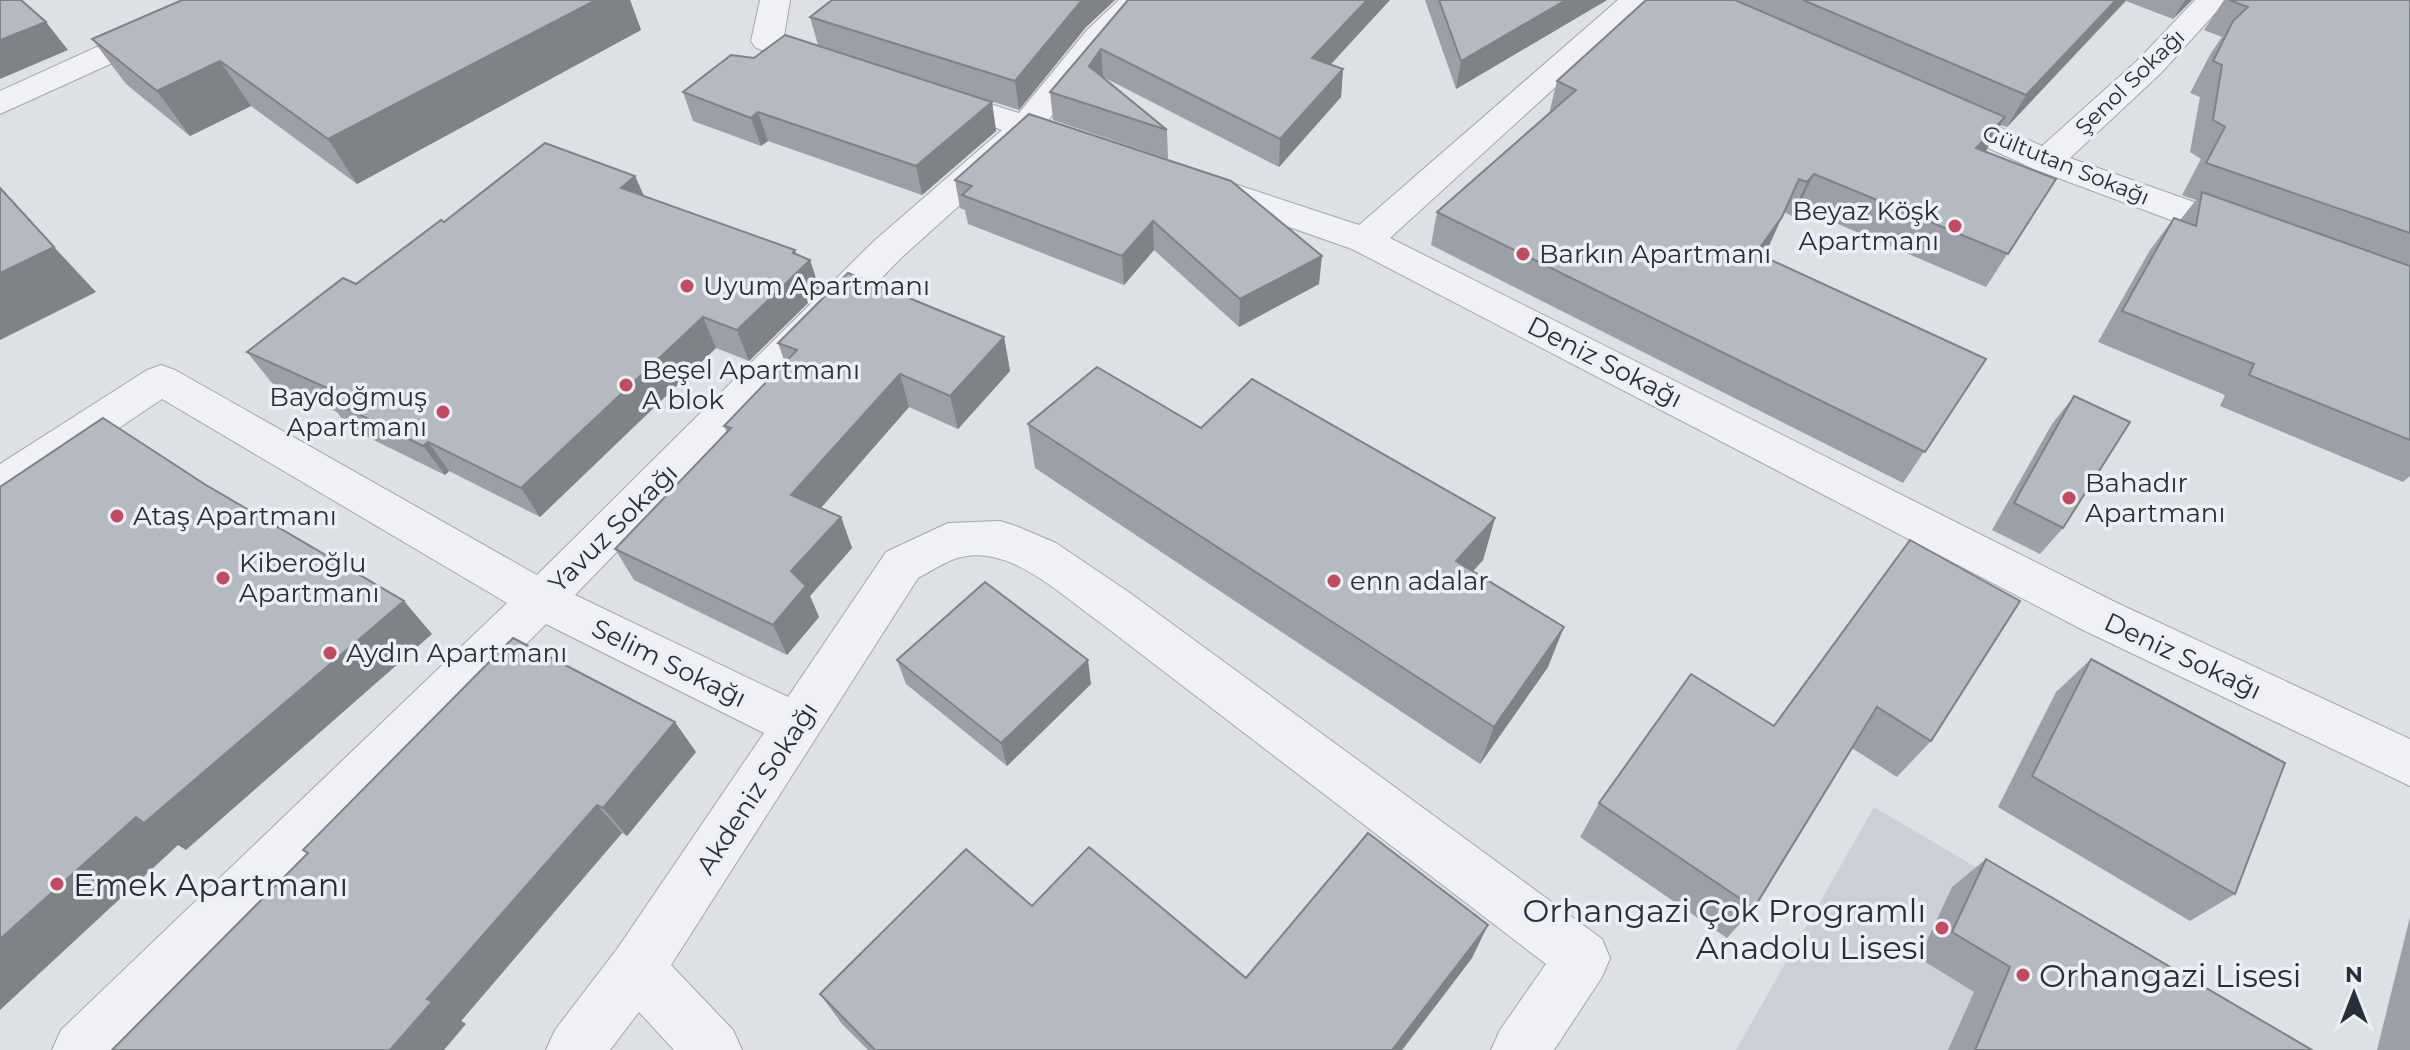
<svg xmlns="http://www.w3.org/2000/svg" width="2410" height="1050" font-family="Montserrat,sans-serif">
	<style>
		.built { fill: #cbd0d6 }
		.lines { fill: none; stroke-linecap: round; stroke-linejoin: round }
		.minor-casing { stroke: #a3a7ae; stroke-width: 2 }
		.minor { fill: #eff1f4; fill-rule: evenodd }
		.wall { fill: #9ca0a6 }
		.shaded-wall { fill: #7f8287 }
		.building { fill: #b5bac1; stroke: #7f8287; stroke-width: 2 }
		.poi-dot { fill: #be4d63; stroke: #eceff3; stroke-width: 3 }
		.labels { text-anchor: middle; dominant-baseline: central; stroke-width: 7; stroke-linejoin: round; paint-order: stroke }
		.far-street-label { font-size: 22px; fill: #282f3a; stroke: #eceff3 }
		.poi-label { font-size: 26px; fill: #282f3a; stroke: #eceff3; text-anchor: start }
		.street-label { font-size: 26px; fill: #282f3a; stroke: #eceff3 }
		.near-poi-label { font-size: 32px; fill: #282f3a; stroke: #eceff3; text-anchor: start }
	</style>
	<rect width="100%" height="100%" fill="#dde0e5"/>
	<polygon class="built" points="1874,807 2285,1050 1736,1050"/>
	<g class="lines">
		<defs>
			<g id="minor">
				<polygon points="200,0 240,0 236,7 0,114 0,91"/>
				<path d="M760,0H790L784,36L839,55L844,62L839,69C814,75 780,56 756,48L751,41Z"/>
				<path d="M1119,0H1152L1110,43L1047,122L1087,135L1092,143L1087,151L1075,154L1032,140L900,259L575,595L788,697L886,552L948,523L1000,521L1016,526L1056,543L1130,593L1602,939L1610,958L1602,977L1554,1050H1491L1500,1030L1546,964L1098,621C1058,593 1005,539 952,560C940,565 929,572 918,578L671,965L733,1030L742,1050H674L639,1012L610,1050H546L555,1030L617,949L764,733L546,624L122,1050H52L61,1030L507,603L162,399L15,498L0,503V464L147,370L161,365L175,370L537,575L874,241L1002,130L927,105L922,98L927,91L939,88L1019,113L1088,29Z"/>
				<polygon points="1618,0 1651,0 1390,238 2115,602 2410,739 2410,786 2083,630 1352,249 1189,192 1183,184 1189,176 1201,173 1359,225"/>
				<polygon points="2195,0 2227,0 2161,73 2070,158 2256,224 2261,233 2256,242 2243,245 2230,242 2034,169 1927,120 1922,113 1927,106 1939,103 1951,106 2042,146 2139,59"/>
			</g>
		</defs>
		<use href="#minor" class="minor-casing"/>
		<use href="#minor" class="minor"/>
	</g>
	<g class="wall">
		<polygon points="182,0 630,0 641,30 357,184 251,106 190,136 126,84 92,39"/>
		<polygon points="832,0 1115,0 1086,27 1019,110 818,45 810,17"/>
		<polygon points="1128,0 1343,69 1341,97 1279,167 1103,77 1167,130 1168,159 1053,120 1050,92"/>
		<polygon points="1425,0 1607,0 1456,89"/>
		<polygon points="1646,0 2192,0 2173,19 2126,1 2007,127 2001,125 1985,152 2056,179 1986,287 1798,207 1792,216 1784,212 1767,250 1763,256 1986,359 1903,483 1431,245 1437,212 1549,114 1557,81"/>
		<polygon points="2224,0 2410,0 2410,476 2403,482 2220,406 2225,395 2098,342 2150,250 2174,218 2180,220 2196,200 2182,195 2201,159 2190,152 2200,97 2190,93 2211,53 2222,37 2204,30"/>
		<polygon points="683,92 992,102 996,131 922,195 768,141 761,146 693,121"/>
		<polygon points="1029,114 1319,284 1239,327 1154,250 1124,285 968,224 965,210 960,208 955,180"/>
		<polygon points="635,176 644,197 810,260 820,291 749,361 716,348 540,517 449,471 445,475 349,428 337,412 272,383 247,352 356,284 444,222"/>
		<polygon points="1004,337 1010,371 958,429 909,407 821,508 841,517 852,548 810,596 819,617 787,655 634,580 615,549 727,432 724,426 785,363 778,343"/>
		<polygon points="2074,396 2063,528 2040,554 1992,530 2052,424"/>
		<polygon points="1028,424 1201,428 1495,518 1483,560 1473,571 1548,667 1480,764 1035,468"/>
		<polygon points="1910,540 1931,741 1897,777 1852,748 1754,908 1727,938 1580,837 1599,803 1774,726"/>
		<polygon points="2091,659 2235,894 2190,921 1998,807 2056,692"/>
		<polygon points="897,660 1091,684 1007,766 906,684"/>
		<polygon points="696,752 627,836 622,833 461,1021 466,1024 112,1050"/>
		<polygon points="1986,859 2312,1050 1948,1050 1974,992 1919,958 1952,887"/>
		<polygon points="1032,906 1246,978 1472,958 1402,1050 868,1050 842,1024 820,994"/>
		<polygon points="2410,917 2410,1050 2377,1050"/>
	</g>
	<g class="shaded-wall">
		<polygon points="596,0 630,0 641,30 357,184 328,139"/>
		<polygon points="1082,0 1115,0 1086,27 1019,110 1015,81"/>
		<polygon points="1367,0 1390,0 1310,87 1312,58"/>
		<polygon points="1566,0 1607,0 1456,89 1461,61"/>
		<polygon points="2116,0 2126,0 2007,127 2026,95"/>
		<polygon points="2185,0 2192,0 2173,19"/>
		<polygon points="46,22 68,50 0,79 0,40"/>
		<polygon points="1101,49 1103,77 1089,66"/>
		<polygon points="220,61 251,106 190,136 157,91"/>
		<polygon points="1343,69 1341,97 1279,167 1280,139"/>
		<polygon points="992,102 996,131 922,195 916,166"/>
		<polygon points="758,112 768,141 761,146 751,118"/>
		<polygon points="2005,117 1986,151 1957,181 1976,148"/>
		<polygon points="1814,174 1798,207 1792,216 1807,182"/>
		<polygon points="635,176 649,207 621,188"/>
		<polygon points="1782,217 1767,250 1741,286 1756,253"/>
		<polygon points="1153,221 1154,250 1124,285 1122,256"/>
		<polygon points="54,247 96,292 0,340 0,273"/>
		<polygon points="795,250 801,268 810,260 820,291 749,361 737,330"/>
		<polygon points="1322,256 1319,284 1239,327 1240,299"/>
		<polygon points="703,317 716,348 540,517 521,488"/>
		<polygon points="1004,337 1010,371 958,429 950,396"/>
		<polygon points="900,374 909,407 804,527 791,495"/>
		<polygon points="428,442 449,471 445,475 423,446"/>
		<polygon points="841,517 852,548 810,596 819,617 787,655 773,625 791,571"/>
		<polygon points="1495,518 1483,560 1445,602 1456,561"/>
		<polygon points="404,601 432,634 186,850 178,845 0,1010 0,939 136,817"/>
		<polygon points="1564,627 1548,667 1480,764 1494,727"/>
		<polygon points="1088,660 1091,684 1007,766 1001,743"/>
		<polygon points="675,722 696,752 627,836 603,808"/>
		<polygon points="597,805 622,833 461,1021 466,1024 444,1050 390,1050 427,999"/>
		<polygon points="1488,925 1472,958 1402,1050 1392,1050"/>
	</g>
	<g class="building">
		<polygon points="0,0 21,0 46,22 0,40"/>
		<polygon points="182,0 596,0 328,139 220,61 157,91 92,39"/>
		<polygon points="832,0 1082,0 1015,81 810,17"/>
		<polygon points="1128,0 1367,0 1312,58 1343,69 1280,139 1101,49 1089,66 1167,130 1050,92"/>
		<polygon points="1439,0 1566,0 1461,61"/>
		<polygon points="1646,0 1735,0 2005,117 1976,148 2056,179 2008,254 1814,174 1807,182 1799,179 1782,217 1756,253 1986,359 1925,452 1437,212 1576,90 1557,81"/>
		<polygon points="1803,0 2116,0 2026,95"/>
		<polygon points="2229,0 2410,0 2410,233 2206,163 2225,127 2213,120 2222,65 2213,61 2233,21 2248,7"/>
		<polygon points="785,35 992,102 916,166 758,112 751,118 683,92 731,55 754,58"/>
		<polygon points="1029,114 1231,181 1322,256 1240,299 1153,221 1122,256 962,195 972,186 955,180"/>
		<polygon points="545,143 635,176 621,188 795,250 793,253 810,260 737,330 703,317 521,488 428,442 423,446 326,398 334,391 247,352 343,278 356,284 441,220 444,222"/>
		<polygon points="0,188 54,247 0,273"/>
		<polygon points="2202,192 2410,266 2410,440 2249,375 2254,364 2122,311 2174,218 2196,226"/>
		<polygon points="848,273 1004,337 950,396 900,374 791,495 841,517 791,571 806,586 773,625 615,549 731,428 724,426 797,350 778,343"/>
		<polygon points="1097,367 1201,428 1252,379 1495,518 1456,561 1564,627 1494,727 1028,424"/>
		<polygon points="2074,396 2130,422 2063,528 2014,503"/>
		<polygon points="103,418 206,485 404,601 144,823 136,817 0,939 0,487"/>
		<polygon points="1910,540 2020,601 1931,741 1877,707 1754,908 1599,803 1691,674 1774,726"/>
		<polygon points="985,582 1088,660 1001,743 897,660"/>
		<polygon points="513,638 675,722 603,808 597,805 427,999 432,1002 390,1050 112,1050 308,853 303,850"/>
		<polygon points="2091,659 2285,763 2235,894 2032,776"/>
		<polygon points="1368,833 1488,925 1392,1050 875,1050 820,994 966,849 1032,906 1089,847 1246,978"/>
		<polygon points="1986,859 2312,1050 1975,1050 2010,967 1952,932"/>
	</g>
	<g class="poi-dot">
		<circle cx="1955" cy="226" r="8"/>
		<circle cx="1523" cy="254" r="8"/>
		<circle cx="687" cy="286" r="8"/>
		<circle cx="626" cy="385" r="8"/>
		<circle cx="443" cy="412" r="8"/>
		<circle cx="2069" cy="498" r="8"/>
		<circle cx="117" cy="516" r="8"/>
		<circle cx="223" cy="578" r="8"/>
		<circle cx="1334" cy="581" r="8"/>
		<circle cx="330" cy="653" r="8"/>
		<circle cx="57" cy="884" r="8"/>
		<circle cx="1942" cy="928" r="8"/>
		<circle cx="2023" cy="975" r="8"/>
	</g>
	<g class="labels">
		<g class="far-street-label">
			<text transform="translate(2130 82) rotate(-44)">Şenol Sokağı</text>
			<text transform="translate(2066 165) rotate(22)">Gültutan Sokağı</text>
		</g>
		<g class="poi-label">
			<text x="1939" y="211" text-anchor="end">Beyaz Köşk<tspan x="1939" dy="30">Apartmanı</tspan></text>
			<text x="1539" y="254">Barkın Apartmanı</text>
			<text x="703" y="286">Uyum Apartmanı</text>
			<text x="642" y="370">Beşel Apartmanı<tspan x="642" dy="30">A blok</tspan></text>
			<text x="427" y="397" text-anchor="end">Baydoğmuş<tspan x="427" dy="30">Apartmanı</tspan></text>
			<text x="2085" y="483">Bahadır<tspan x="2085" dy="30">Apartmanı</tspan></text>
			<text x="133" y="516">Ataş Apartmanı</text>
			<text x="239" y="563">Kiberoğlu<tspan x="239" dy="30">Apartmanı</tspan></text>
			<text x="1350" y="581">enn adalar</text>
			<text x="346" y="653">Aydın Apartmanı</text>
		</g>
		<g class="street-label">
			<text transform="translate(1605 362) rotate(27)">Deniz Sokağı</text>
			<text transform="translate(613 528) rotate(-45)">Yavuz Sokağı</text>
			<text transform="translate(2183 656) rotate(25)">Deniz Sokağı</text>
			<text transform="translate(669 663) rotate(26)">Selim Sokağı</text>
			<text transform="translate(757 788) rotate(-57)">Akdeniz Sokağı</text>
		</g>
		<g class="near-poi-label">
			<text x="73" y="884">Emek Apartmanı</text>
			<text x="1926" y="910" text-anchor="end">Orhangazi Çok Programlı<tspan x="1926" dy="37">Anadolu Lisesi</tspan></text>
			<text x="2039" y="975">Orhangazi Lisesi</text>
		</g>
	</g>
	<g transform="translate(2354 994)" stroke="#eceff3" stroke-width="6" paint-order="stroke">
	<path d="M0-6L14 30L0 20L-14 30Z" fill="#282f3a"/>
	<text y="-12" font-size="22" font-weight="bold" text-anchor="middle" fill="#282f3a">N</text>
	</g>
</svg>
